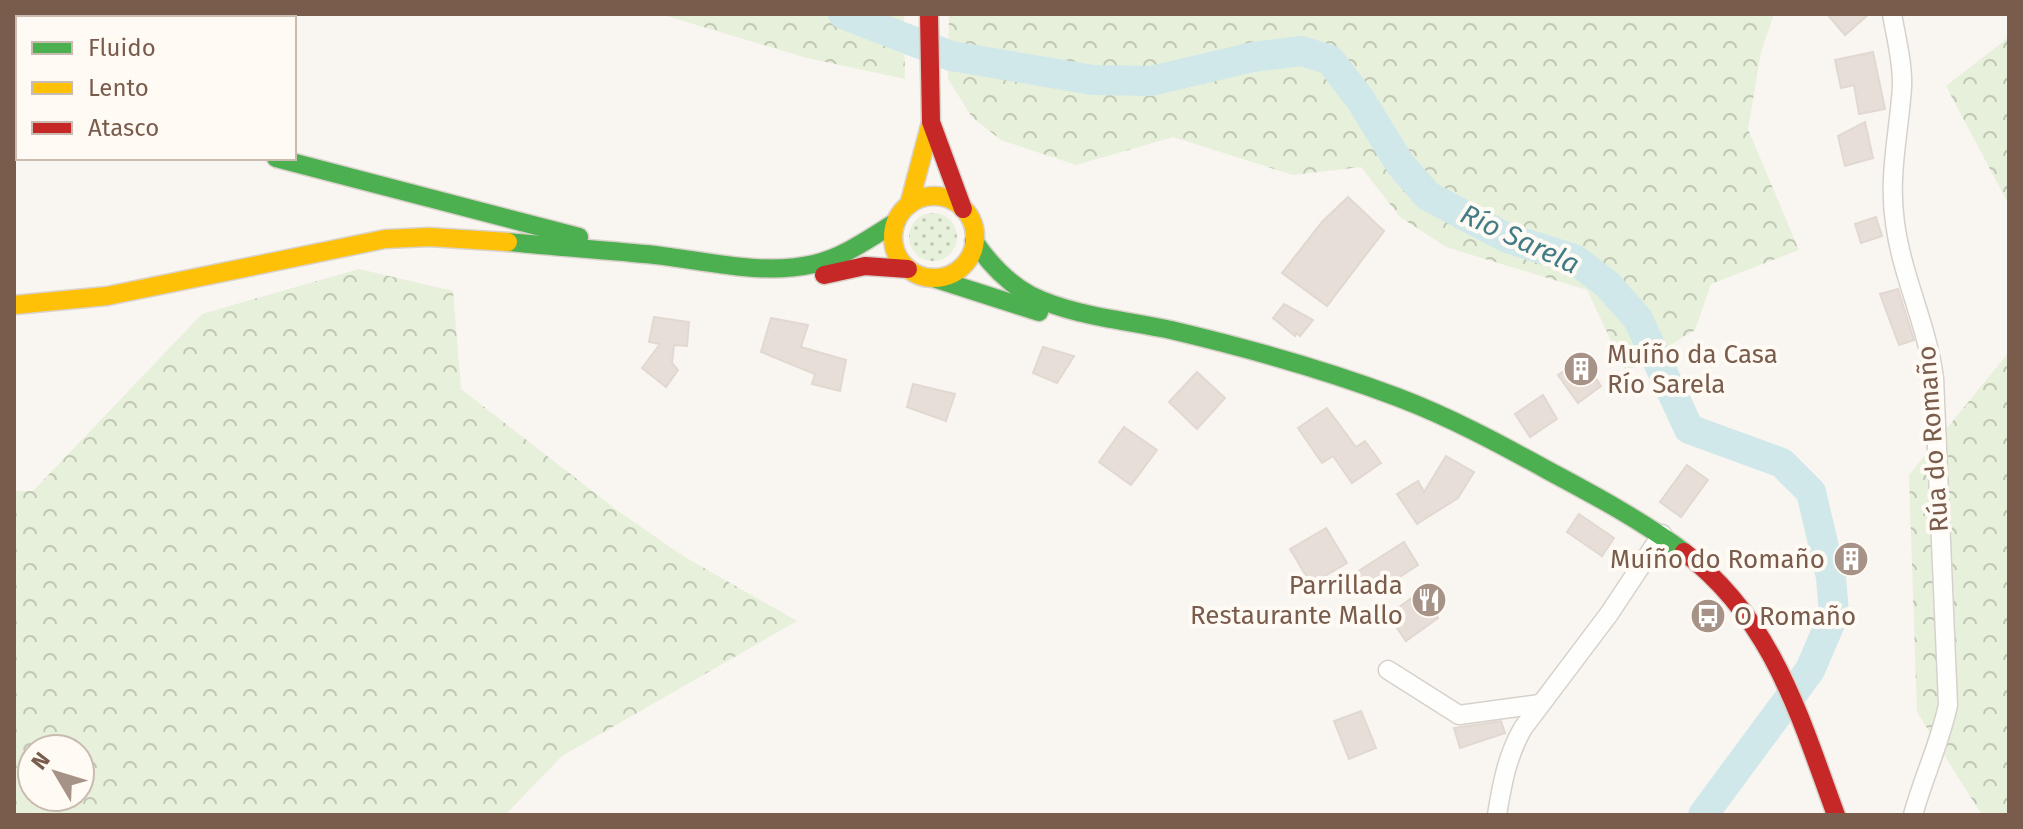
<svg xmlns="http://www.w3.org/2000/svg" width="2023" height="829" font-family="'Fira Sans',sans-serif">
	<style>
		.grass { fill: url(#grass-dots) }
		.forest { fill: url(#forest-crowns); fill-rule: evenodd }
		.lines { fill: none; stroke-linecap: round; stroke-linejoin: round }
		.river { stroke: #d0e8ea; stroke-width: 30 }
		.building { fill: #e6ded7; stroke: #e2d8d2; stroke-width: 2 }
		.street-casing { stroke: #d7d1cb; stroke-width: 21 }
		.fast-casing { stroke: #d9d2cb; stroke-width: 21 }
		.slow-casing { stroke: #d9d2cb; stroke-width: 21 }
		.jam-casing { stroke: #d9d2cb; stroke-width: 21 }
		.street { stroke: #fefefd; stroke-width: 18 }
		.fast { stroke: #4caf50; stroke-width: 18 }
		.slow { stroke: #ffc107; stroke-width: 18 }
		.jam { stroke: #c62828; stroke-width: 18 }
		.labels { text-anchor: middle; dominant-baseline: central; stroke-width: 8; stroke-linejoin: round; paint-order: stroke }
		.poi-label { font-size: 26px; fill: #7a5c4d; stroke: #fffaf3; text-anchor: start }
		.street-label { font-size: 26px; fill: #7a5c4d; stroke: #fffaf3 }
		.water-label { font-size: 28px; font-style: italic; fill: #437c86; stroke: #fffaf3 }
	</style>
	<defs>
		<pattern id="grass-dots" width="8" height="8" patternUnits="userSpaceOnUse" patternTransform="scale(2)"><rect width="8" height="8" fill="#e7f0db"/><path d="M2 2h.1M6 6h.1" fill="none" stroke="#c0c6b4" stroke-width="1.8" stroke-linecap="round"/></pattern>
		<pattern id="forest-crowns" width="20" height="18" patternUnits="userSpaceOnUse" patternTransform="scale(2)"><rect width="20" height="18" fill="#e7f0db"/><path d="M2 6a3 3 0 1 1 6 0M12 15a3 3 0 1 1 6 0" fill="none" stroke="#c0c6b4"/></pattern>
	</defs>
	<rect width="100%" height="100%" fill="#f9f5f0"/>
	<circle class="grass" cx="933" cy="237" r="24"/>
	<g class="forest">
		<polygon points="660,14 904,14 905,79 807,58"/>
		<polygon points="949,14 1774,14 1761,52 1748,129 1799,250 1711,284 1695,330 1626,372 1587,290 1446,247 1400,217 1361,167 1293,175 1173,137 1076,165 1001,140 972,117 948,79"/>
		<polygon points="2009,37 2009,205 1946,86"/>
		<path d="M359,269L453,291L461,389L618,511L683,556L797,621L562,756L506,814L739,815H14V491H33L202,314ZM80,749V797H32V749Z"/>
		<polygon points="2009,352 2009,815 1982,815 1917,712 1909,475"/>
	</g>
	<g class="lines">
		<polyline class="river" points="843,14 951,56 1093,80 1151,81 1253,57 1302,51 1330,60 1360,99 1400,164 1428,196 1507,238 1574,259 1607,284 1638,319 1689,429 1782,463 1811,492 1831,577 1834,614 1810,670 1703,815"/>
	</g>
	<g class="building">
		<polygon points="1827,14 1869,14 1845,35"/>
		<polygon points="1873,52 1885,109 1859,114 1854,85 1841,88 1835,60"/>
		<polygon points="1865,122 1873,158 1845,166 1838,136"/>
		<polygon points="1348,197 1384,231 1327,306 1282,273 1322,222"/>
		<polygon points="1876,217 1882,236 1861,243 1855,224"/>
		<polygon points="1898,289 1914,340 1899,345 1880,294"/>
		<polygon points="1284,304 1313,320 1300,336 1296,333 1295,336 1273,318"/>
		<polygon points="654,317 689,322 687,346 674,345 672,363 678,370 666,387 642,368 660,344 649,342"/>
		<polygon points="771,318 808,325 801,347 846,360 840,391 812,384 815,374 761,352"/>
		<polygon points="1043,347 1074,356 1057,383 1033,373"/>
		<polygon points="1589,354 1598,367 1591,371 1601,386 1578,403 1558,375"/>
		<polygon points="1197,372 1225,398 1197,429 1169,402"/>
		<polygon points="913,384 955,394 946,421 907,407"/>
		<polygon points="1543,395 1557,419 1530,437 1515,414"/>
		<polygon points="1327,408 1356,447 1365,441 1381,463 1352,483 1333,456 1322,463 1298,428"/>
		<polygon points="1124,427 1157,450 1131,485 1099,462"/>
		<polygon points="1446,456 1474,472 1458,498 1417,524 1397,494 1418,481 1424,492"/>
		<polygon points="1687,465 1708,480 1681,517 1660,502"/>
		<polygon points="1579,514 1614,538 1602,556 1567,532"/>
		<polygon points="1326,528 1347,563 1311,584 1290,549"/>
		<polygon points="1404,542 1418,565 1372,595 1357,572"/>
		<rect x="1836" y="551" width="29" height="17"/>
		<polygon points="1420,592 1438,618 1406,641 1388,615"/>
		<polygon points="1361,711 1376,748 1349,759 1334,721"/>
		<polygon points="1501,721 1505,733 1460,748 1454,728"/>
	</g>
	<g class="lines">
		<defs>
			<g id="street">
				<path d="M1892,14C1896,37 1903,64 1902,87C1899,133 1888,176 1895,223C1902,276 1927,325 1934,378L1948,705C1940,743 1923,778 1913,815"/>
				<polyline points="1388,670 1459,715 1540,704"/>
				<path d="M1497,815C1502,784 1507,756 1523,728L1609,614L1662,534"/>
			</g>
			<g id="fast">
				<polyline points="14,88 18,89"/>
				<polyline points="276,158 579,237"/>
				<path d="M974,241C989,263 1006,282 1030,295C1072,316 1125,320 1171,330C1247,348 1323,369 1397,397C1450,417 1500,444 1549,471C1596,496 1642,521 1684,552"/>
				<path d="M508,242C557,247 606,250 655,255C707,261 762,276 814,264C844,257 870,238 896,222"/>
				<polyline points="933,278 1039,312"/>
			</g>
			<g id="slow">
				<circle cx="934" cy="237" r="41"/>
				<polyline points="909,205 931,122"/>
				<polyline points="14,305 107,296 385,239 429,237 508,242"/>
			</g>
			<g id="jam">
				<polyline points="929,14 931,122 963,209"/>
				<polyline points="824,275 865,266 908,269"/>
				<path d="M1684,552C1773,620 1799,715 1836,815"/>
			</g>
		</defs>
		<use href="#street" class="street-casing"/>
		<use href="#fast" class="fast-casing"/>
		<use href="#slow" class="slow-casing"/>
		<use href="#jam" class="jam-casing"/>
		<use href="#street" class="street"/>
		<use href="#fast" class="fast"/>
		<use href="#slow" class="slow"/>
		<use href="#jam" class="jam"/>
	</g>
	<defs>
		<symbol id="building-disc" viewBox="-11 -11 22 22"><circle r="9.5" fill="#a69286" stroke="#fffaf3"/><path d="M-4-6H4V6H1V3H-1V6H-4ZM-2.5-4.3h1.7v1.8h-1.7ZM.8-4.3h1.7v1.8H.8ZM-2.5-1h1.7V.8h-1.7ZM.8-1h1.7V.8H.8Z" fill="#fff"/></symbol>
		<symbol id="restaurant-disc" viewBox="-11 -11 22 22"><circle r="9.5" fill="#a69286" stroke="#fffaf3"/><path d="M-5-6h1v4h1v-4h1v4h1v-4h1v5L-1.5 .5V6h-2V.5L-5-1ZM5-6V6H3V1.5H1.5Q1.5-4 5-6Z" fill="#fff"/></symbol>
		<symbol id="bus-disc" viewBox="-11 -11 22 22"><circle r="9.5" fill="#a69286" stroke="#fffaf3"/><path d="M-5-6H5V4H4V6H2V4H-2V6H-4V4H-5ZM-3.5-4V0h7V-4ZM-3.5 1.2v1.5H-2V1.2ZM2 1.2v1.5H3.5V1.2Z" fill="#fff"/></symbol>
	</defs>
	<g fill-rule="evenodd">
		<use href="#building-disc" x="1561" y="349" width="40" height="40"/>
		<use href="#building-disc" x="1831" y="539" width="40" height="40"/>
		<use href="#restaurant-disc" x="1409" y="580" width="40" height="40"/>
		<use href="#bus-disc" x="1688" y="596" width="40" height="40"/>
	</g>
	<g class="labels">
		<g class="poi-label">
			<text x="1607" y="354">Muíño da Casa<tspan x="1607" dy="30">Río Sarela</tspan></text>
			<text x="1825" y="559" text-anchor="end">Muíño do Romaño</text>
			<text x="1403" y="585" text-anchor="end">Parrillada<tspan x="1403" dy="30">Restaurante Mallo</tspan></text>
			<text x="1734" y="616">O Romaño</text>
		</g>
		<g class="street-label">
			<text transform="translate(1933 439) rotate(-94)">Rúa do Romaño</text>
		</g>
		<g class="water-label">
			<text transform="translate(1520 239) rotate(25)">Río Sarela</text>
		</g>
	</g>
	<rect width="2023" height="829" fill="none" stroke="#7a5c4d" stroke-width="32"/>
	<rect x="16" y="16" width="280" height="144" fill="#fffaf3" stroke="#cabbb1" stroke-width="2"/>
	<rect x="32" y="42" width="40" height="12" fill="#4caf50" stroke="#cabbb1" stroke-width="2"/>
	<text x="88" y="56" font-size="24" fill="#7a5c4d">Fluido</text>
	<rect x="32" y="82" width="40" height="12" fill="#ffc107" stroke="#cabbb1" stroke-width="2"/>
	<text x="88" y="96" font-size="24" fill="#7a5c4d">Lento</text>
	<rect x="32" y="122" width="40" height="12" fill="#c62828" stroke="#cabbb1" stroke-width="2"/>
	<text x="88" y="136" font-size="24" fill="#7a5c4d">Atasco</text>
	<g transform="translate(56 773) rotate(308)"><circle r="38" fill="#fffaf3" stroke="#cabbb1" stroke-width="2"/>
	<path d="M0-6L14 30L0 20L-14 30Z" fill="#a69286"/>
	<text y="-12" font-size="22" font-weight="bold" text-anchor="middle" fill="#7a5c4d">N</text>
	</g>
</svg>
